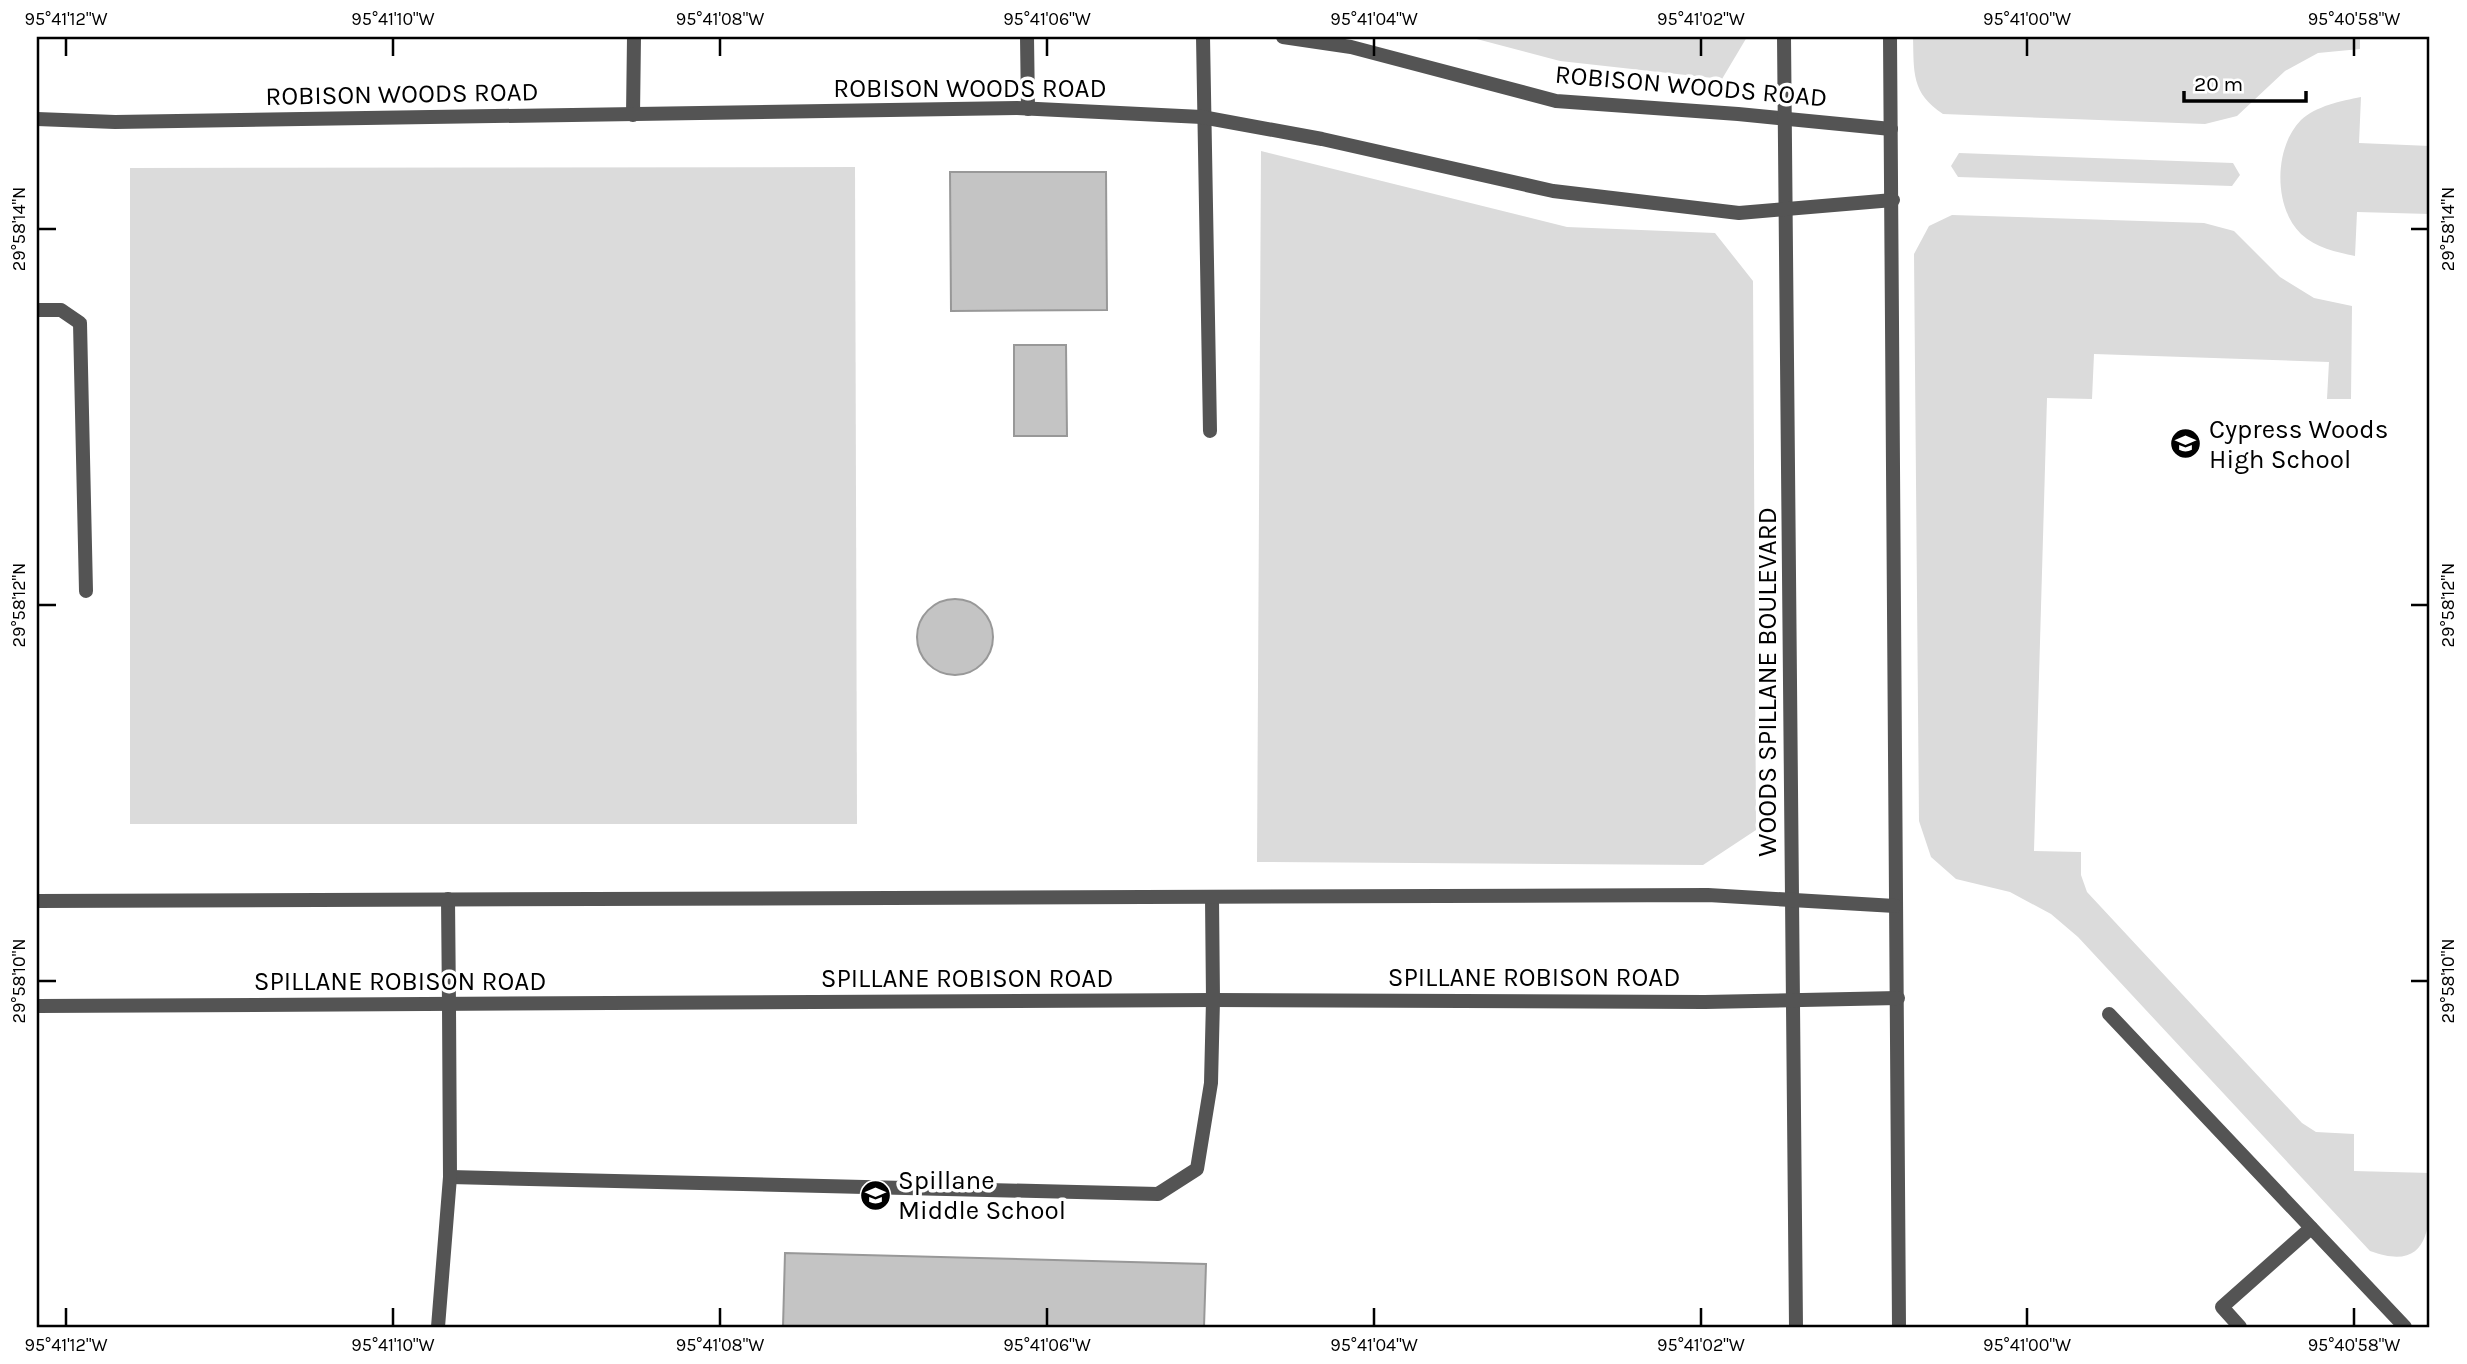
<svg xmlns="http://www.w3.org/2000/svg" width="2467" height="1364" font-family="Karla,sans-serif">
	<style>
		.green { fill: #dbdbdb }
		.building { fill: #c4c4c4; stroke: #989898; stroke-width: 2 }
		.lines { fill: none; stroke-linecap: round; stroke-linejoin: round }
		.lane { stroke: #545454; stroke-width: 14 }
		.street { stroke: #545454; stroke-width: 14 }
		.ticks { fill: none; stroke: #000; stroke-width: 2.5 }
		.labels { text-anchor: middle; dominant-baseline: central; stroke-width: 7; stroke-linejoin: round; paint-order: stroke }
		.street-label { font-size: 26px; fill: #000; stroke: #fff }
		.poi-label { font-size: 26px; fill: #000; stroke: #fff; text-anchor: start }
		.neatline { fill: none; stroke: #000; stroke-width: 2.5 }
		.ticks-label { font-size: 18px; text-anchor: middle; fill: #000 }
	</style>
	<rect width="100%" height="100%" fill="#fff"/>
	<g class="green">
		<polygon points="1469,37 1747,37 1722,79 1560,61"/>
		<path d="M1913,37H2360V49L2318,53L2285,71L2237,116L2205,124L1943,114C1911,93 1914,72 1913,37Z"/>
		<path d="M2361,97L2359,143L2430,146V214L2357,212L2355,256C2336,252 2316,248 2301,234C2273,207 2274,147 2301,120C2316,106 2341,101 2361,97Z"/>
		<polygon points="1261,151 1567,227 1715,233 1753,281 1756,830 1703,865 1257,862"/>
		<polygon points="1959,153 2233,163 2240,175 2232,186 1958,177 1951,166"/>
		<polygon points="855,167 857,824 130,824 130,168"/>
		<path d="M1952,215L2204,223L2234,231L2280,277L2314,298L2352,306L2351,399H2327L2329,362L2094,354L2092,399L2047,398L2034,851L2081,852V875L2087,892L2302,1123L2316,1132L2354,1134V1171L2430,1173C2430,1218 2435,1275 2370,1251L2078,937L2051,914L2010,892L1956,879L1931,857L1919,821L1914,254L1929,226Z"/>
	</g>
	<g class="building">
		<polygon points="950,172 1106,172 1107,310 951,311"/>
		<polygon points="1014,345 1066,345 1067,436 1014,436"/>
		<circle cx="955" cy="637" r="38"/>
		<polygon points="785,1253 1206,1264 1204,1327 783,1327"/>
	</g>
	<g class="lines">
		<g class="lane">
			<polyline points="1027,37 1028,109"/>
			<polyline points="1203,37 1210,431"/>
			<polyline points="633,115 634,37"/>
			<polyline points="37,310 61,310 80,323 86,591"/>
			<polyline points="2109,1014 2405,1327"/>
			<polyline points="450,1177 1158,1194 1197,1169 1211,1083 1213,1000"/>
			<polyline points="438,1327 450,1177 449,1006"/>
			<polyline points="2240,1327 2222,1307 2311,1228"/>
		</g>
		<g class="street">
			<polyline points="1283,37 1351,47 1556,101 1738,114 1891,129"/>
			<polyline points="1784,37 1796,1327"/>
			<polyline points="1890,37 1899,1327"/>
			<polyline points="37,119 115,122 1017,108 1202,117 1322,139 1553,191 1739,213 1893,200"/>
			<polyline points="1212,898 1213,1000"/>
			<polyline points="448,899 449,1006"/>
			<polyline points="37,901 1708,895 1895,906"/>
			<polyline points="37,1006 1213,1000 1705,1002 1898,998"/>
		</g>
	</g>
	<path class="ticks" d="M66,38V56M393,38V56M720,38V56M1047,38V56M1374,38V56M1701,38V56M2027,38V56M2354,38V56M38,229H56M2411,229H2428M38,605H56M2411,605H2428M38,981H56M2411,981H2428M66,1308V1326M393,1308V1326M720,1308V1326M1047,1308V1326M1374,1308V1326M1701,1308V1326M2027,1308V1326M2354,1308V1326"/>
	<defs>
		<symbol id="school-disc" viewBox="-11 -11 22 22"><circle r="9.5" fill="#000" stroke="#fff"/><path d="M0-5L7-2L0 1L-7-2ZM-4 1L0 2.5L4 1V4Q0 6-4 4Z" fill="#fff"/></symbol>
	</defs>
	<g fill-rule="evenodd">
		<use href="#school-disc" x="2168" y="426" width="35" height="35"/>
		<use href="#school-disc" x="858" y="1178" width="35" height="35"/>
	</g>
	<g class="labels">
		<g class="street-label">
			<text transform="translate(1691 86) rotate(5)">ROBISON WOODS ROAD</text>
			<text x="970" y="88">ROBISON WOODS ROAD</text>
			<text transform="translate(402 94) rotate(-1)">ROBISON WOODS ROAD</text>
			<text transform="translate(1767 682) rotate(-90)">WOODS SPILLANE BOULEVARD</text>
			<text x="1534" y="977">SPILLANE ROBISON ROAD</text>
			<text x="967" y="978">SPILLANE ROBISON ROAD</text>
			<text x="400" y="981">SPILLANE ROBISON ROAD</text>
		</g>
		<g class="poi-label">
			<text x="2209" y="429">Cypress Woods<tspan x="2209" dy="30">High School</tspan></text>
			<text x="898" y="1180">Spillane<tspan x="898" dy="30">Middle School</tspan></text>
		</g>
	</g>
	<rect width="2467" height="1364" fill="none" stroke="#ffffff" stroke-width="77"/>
	<path d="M2184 91v10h122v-10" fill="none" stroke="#000000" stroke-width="3.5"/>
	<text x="2194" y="91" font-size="21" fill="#000000" stroke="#ffffff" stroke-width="5" paint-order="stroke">20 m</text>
	<rect x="38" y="38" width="2390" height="1288" class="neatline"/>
	<g class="ticks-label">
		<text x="66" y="25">95°41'12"W</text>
		<text x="393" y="25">95°41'10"W</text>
		<text x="720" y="25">95°41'08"W</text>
		<text x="1047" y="25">95°41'06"W</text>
		<text x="1374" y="25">95°41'04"W</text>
		<text x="1701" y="25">95°41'02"W</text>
		<text x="2027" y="25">95°41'00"W</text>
		<text x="2354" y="25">95°40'58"W</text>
		<text transform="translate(19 229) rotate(-90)" y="6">29°58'14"N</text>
		<text transform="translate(2448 229) rotate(-90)" y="6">29°58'14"N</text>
		<text transform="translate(19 605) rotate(-90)" y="6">29°58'12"N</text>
		<text transform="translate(2448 605) rotate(-90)" y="6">29°58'12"N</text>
		<text transform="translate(19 981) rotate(-90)" y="6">29°58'10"N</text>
		<text transform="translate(2448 981) rotate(-90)" y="6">29°58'10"N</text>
		<text x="66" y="1351">95°41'12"W</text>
		<text x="393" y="1351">95°41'10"W</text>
		<text x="720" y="1351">95°41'08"W</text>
		<text x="1047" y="1351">95°41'06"W</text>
		<text x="1374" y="1351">95°41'04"W</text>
		<text x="1701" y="1351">95°41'02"W</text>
		<text x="2027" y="1351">95°41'00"W</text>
		<text x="2354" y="1351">95°40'58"W</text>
	</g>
</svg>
